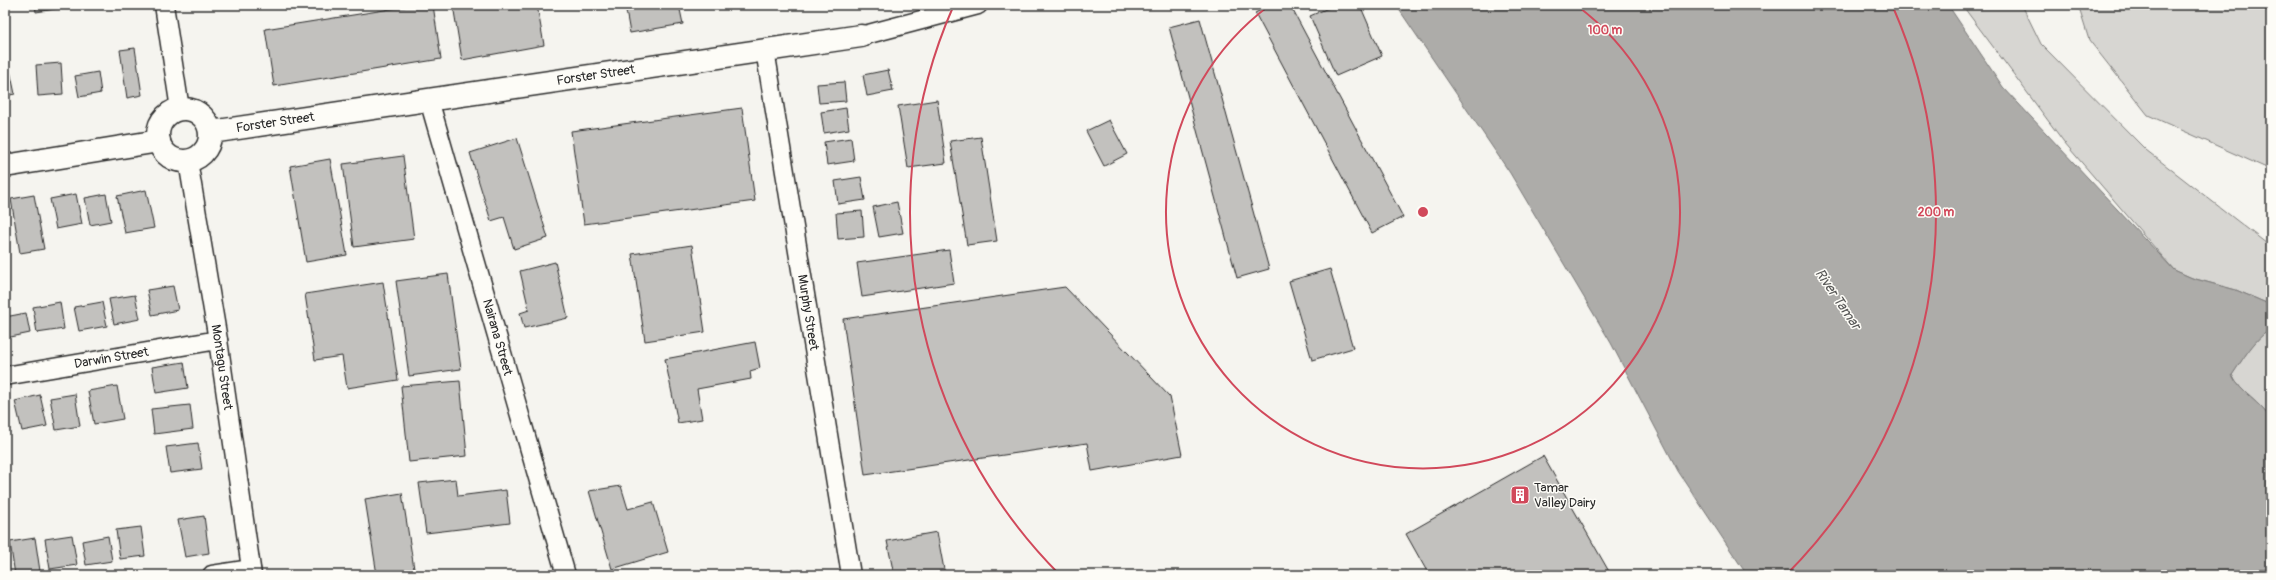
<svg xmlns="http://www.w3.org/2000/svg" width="2276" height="580" font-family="Pangolin,sans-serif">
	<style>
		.green { fill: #d7d6d2; stroke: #81807e }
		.water { fill: #adaca9; stroke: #797877 }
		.building { fill: #c2c1be; stroke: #2b2b2b }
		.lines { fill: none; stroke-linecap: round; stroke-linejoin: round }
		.minor-casing { stroke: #2b2b2b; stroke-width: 21 }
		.tertiary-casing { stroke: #2b2b2b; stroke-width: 25 }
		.minor { stroke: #fdfcf7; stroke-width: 18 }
		.tertiary { stroke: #fdfcf7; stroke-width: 22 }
		.ring { fill: none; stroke: #d1495b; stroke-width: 2 }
		.labels { text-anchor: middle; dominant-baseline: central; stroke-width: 3; stroke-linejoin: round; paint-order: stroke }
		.street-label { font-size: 13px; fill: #2b2b2b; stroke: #fdfcf7 }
		.poi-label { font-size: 13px; fill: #2b2b2b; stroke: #fdfcf7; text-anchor: start }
		.water-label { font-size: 14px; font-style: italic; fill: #585857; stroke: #fdfcf7 }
		.centre { fill: #d1495b; stroke: #fdfcf7; stroke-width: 2 }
		.ring-label { font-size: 12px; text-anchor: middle; font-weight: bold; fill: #d1495b; stroke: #fdfcf7; stroke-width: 3; stroke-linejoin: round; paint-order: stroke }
	</style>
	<rect width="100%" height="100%" fill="#f5f4ef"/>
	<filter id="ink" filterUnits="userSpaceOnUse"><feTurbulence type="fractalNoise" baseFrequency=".025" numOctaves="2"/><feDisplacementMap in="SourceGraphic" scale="8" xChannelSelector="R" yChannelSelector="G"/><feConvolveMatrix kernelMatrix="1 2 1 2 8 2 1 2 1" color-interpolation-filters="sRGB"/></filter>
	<g filter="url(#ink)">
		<g class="green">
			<polygon points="1962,5 2022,5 2041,44 2146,150 2271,247 2271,305 2236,290 2192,278 2174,270 2064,142"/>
			<polygon points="2078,5 2271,5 2271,170 2148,115 2089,40"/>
			<path d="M2271,330V420C2261,402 2240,393 2232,375C2241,362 2256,335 2271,330Z"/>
		</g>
		<path class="water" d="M1396,5H1948L2003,87L2174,270L2192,278L2236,290L2271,305V330C2257,335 2241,362 2232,375C2240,393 2261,402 2271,420V575H1747L1678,471L1611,343L1510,173Z"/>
		<g class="building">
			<polygon points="35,5 81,5 36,12"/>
			<polygon points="416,5 433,5 441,59 274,86 265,29"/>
			<polygon points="453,5 537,5 544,45 462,60"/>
			<polygon points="625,5 679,5 683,24 630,33"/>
			<polygon points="1271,5 1290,5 1403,217 1372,233 1255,13"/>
			<polygon points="1335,5 1360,5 1382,56 1336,76 1310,16"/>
			<polygon points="1200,19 1269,269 1237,278 1169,27"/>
			<polygon points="5,47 15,94 5,96"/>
			<polygon points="135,48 142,95 127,98 120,50"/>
			<polygon points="61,63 63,94 38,96 36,65"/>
			<polygon points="888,70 893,91 867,96 863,75"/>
			<polygon points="98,72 101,93 79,97 75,76"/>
			<polygon points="844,82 846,101 819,103 817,84"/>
			<polygon points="937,100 946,163 908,168 898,106"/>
			<polygon points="742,108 755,201 584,224 571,131"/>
			<polygon points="846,108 849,129 824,133 821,112"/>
			<polygon points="1109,120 1127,154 1104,166 1086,131"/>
			<polygon points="981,137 997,241 967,245 950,141"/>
			<polygon points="517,138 548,238 514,249 504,217 491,221 470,153"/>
			<polygon points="851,138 854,161 827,165 824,142"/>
			<polygon points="403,156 414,239 354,247 343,164"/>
			<polygon points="330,159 347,255 306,262 290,166"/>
			<polygon points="861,177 865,200 838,204 835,181"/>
			<polygon points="146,190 154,228 125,233 117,196"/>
			<polygon points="76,194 82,224 56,229 50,199"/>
			<polygon points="106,194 111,221 90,225 85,198"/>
			<polygon points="34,195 44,249 20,253 11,199"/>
			<polygon points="897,202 903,233 879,237 873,207"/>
			<polygon points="862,211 864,237 838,239 836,213"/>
			<polygon points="692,245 705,332 645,341 632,254"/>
			<polygon points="949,250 954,283 862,297 857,263"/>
			<polygon points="555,262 568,318 524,328 520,313 529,310 520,271"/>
			<polygon points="1330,269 1353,348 1312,360 1289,281"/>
			<polygon points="448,274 461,369 409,376 396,281"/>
			<polygon points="383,282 398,380 347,388 342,356 315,360 305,294"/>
			<polygon points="173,286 178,310 152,315 147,290"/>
			<polygon points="1065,287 1170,397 1182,455 1092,471 1087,443 865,475 843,319"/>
			<polygon points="135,295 140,319 114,324 109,299"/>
			<polygon points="60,302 64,329 37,333 33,307"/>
			<polygon points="102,302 107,326 79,331 74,307"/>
			<polygon points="26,313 30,333 6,338 5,317"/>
			<polygon points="755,342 760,368 750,371 751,379 697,389 702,419 678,423 665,359"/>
			<polygon points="184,362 188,388 156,393 152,367"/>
			<polygon points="460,381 467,456 409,462 401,386"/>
			<polygon points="117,386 123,419 94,424 88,391"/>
			<polygon points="75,394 80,426 56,430 50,398"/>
			<polygon points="40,395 47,426 22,431 15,401"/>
			<polygon points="190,405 193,429 154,434 151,409"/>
			<polygon points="198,443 202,469 170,473 166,447"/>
			<polygon points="1543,456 1611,575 1429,575 1406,534"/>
			<polygon points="456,479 458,496 506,490 510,523 426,533 419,483"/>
			<polygon points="621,486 628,509 653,502 668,552 612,569 589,491"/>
			<polygon points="402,493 415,575 377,575 365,499"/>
			<polygon points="204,516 209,553 185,557 178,520"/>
			<polygon points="141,527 145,556 120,559 116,530"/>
			<polygon points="937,532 945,575 928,575 928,573 894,575 887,541"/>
			<polygon points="72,535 77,565 50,569 45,539"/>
			<polygon points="108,536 112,561 86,565 82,541"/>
			<polygon points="35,538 40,571 15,575 10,542"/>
			<polygon points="800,570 801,575 773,575"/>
		</g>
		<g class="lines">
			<defs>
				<g id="minor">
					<polyline points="164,5 180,109"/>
					<polyline points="861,36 978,5"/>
					<path id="s1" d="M765,50L851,575"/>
					<path id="s2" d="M429,100L566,575"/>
					<path id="s3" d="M188,161L218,340L252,575"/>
					<path id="s4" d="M5,376L218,340"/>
					<polyline points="212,575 251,569"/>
				</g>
				<g id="tertiary">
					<circle cx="184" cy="135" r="26"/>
					<path id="s5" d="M211,132L861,36"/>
					<polyline points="5,166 159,141"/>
				</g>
			</defs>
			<use href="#minor" class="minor-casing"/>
			<use href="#tertiary" class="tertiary-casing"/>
			<use href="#minor" class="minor"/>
			<use href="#tertiary" class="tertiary"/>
		</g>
	</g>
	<g class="ring">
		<path d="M1576 5A257 257 0 1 1 1270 5"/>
		<path d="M1060 575A513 513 0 0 1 953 7M1893 7A513 513 0 0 1 1786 575"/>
	</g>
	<defs>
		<symbol id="building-square" viewBox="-11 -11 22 22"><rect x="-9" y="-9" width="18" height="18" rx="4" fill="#d1495b" stroke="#fdfcf7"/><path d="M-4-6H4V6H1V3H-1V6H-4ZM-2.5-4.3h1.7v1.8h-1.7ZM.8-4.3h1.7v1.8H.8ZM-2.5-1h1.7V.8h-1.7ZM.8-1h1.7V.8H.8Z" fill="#fff"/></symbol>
	</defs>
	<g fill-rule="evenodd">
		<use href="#building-square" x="1509" y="484" width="22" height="22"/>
	</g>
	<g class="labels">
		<g class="street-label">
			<text stroke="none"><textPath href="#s5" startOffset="389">Forster Street</textPath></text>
			<text stroke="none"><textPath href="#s5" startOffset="65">Forster Street</textPath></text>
			<text stroke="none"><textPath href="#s1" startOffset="266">Murphy Street</textPath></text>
			<text stroke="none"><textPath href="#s2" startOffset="247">Nairana Street</textPath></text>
			<text stroke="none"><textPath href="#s4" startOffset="108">Darwin Street</textPath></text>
			<text stroke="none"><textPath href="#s3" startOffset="209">Montagu Street</textPath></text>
		</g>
		<g class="poi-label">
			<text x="1534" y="488">Tamar<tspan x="1534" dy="15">Valley Dairy</tspan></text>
		</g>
		<g class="water-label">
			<text transform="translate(1838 299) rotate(56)">River Tamar</text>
		</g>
	</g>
	<circle cx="1423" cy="212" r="6" class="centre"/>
	<g class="ring-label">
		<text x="1605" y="34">100 m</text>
		<text x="1936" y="216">200 m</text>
	</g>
	<rect width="2276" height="580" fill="none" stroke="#fdfcf7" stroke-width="20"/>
	<rect x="10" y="10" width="2256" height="560" fill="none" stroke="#2b2b2b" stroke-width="1.5" filter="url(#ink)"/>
</svg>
